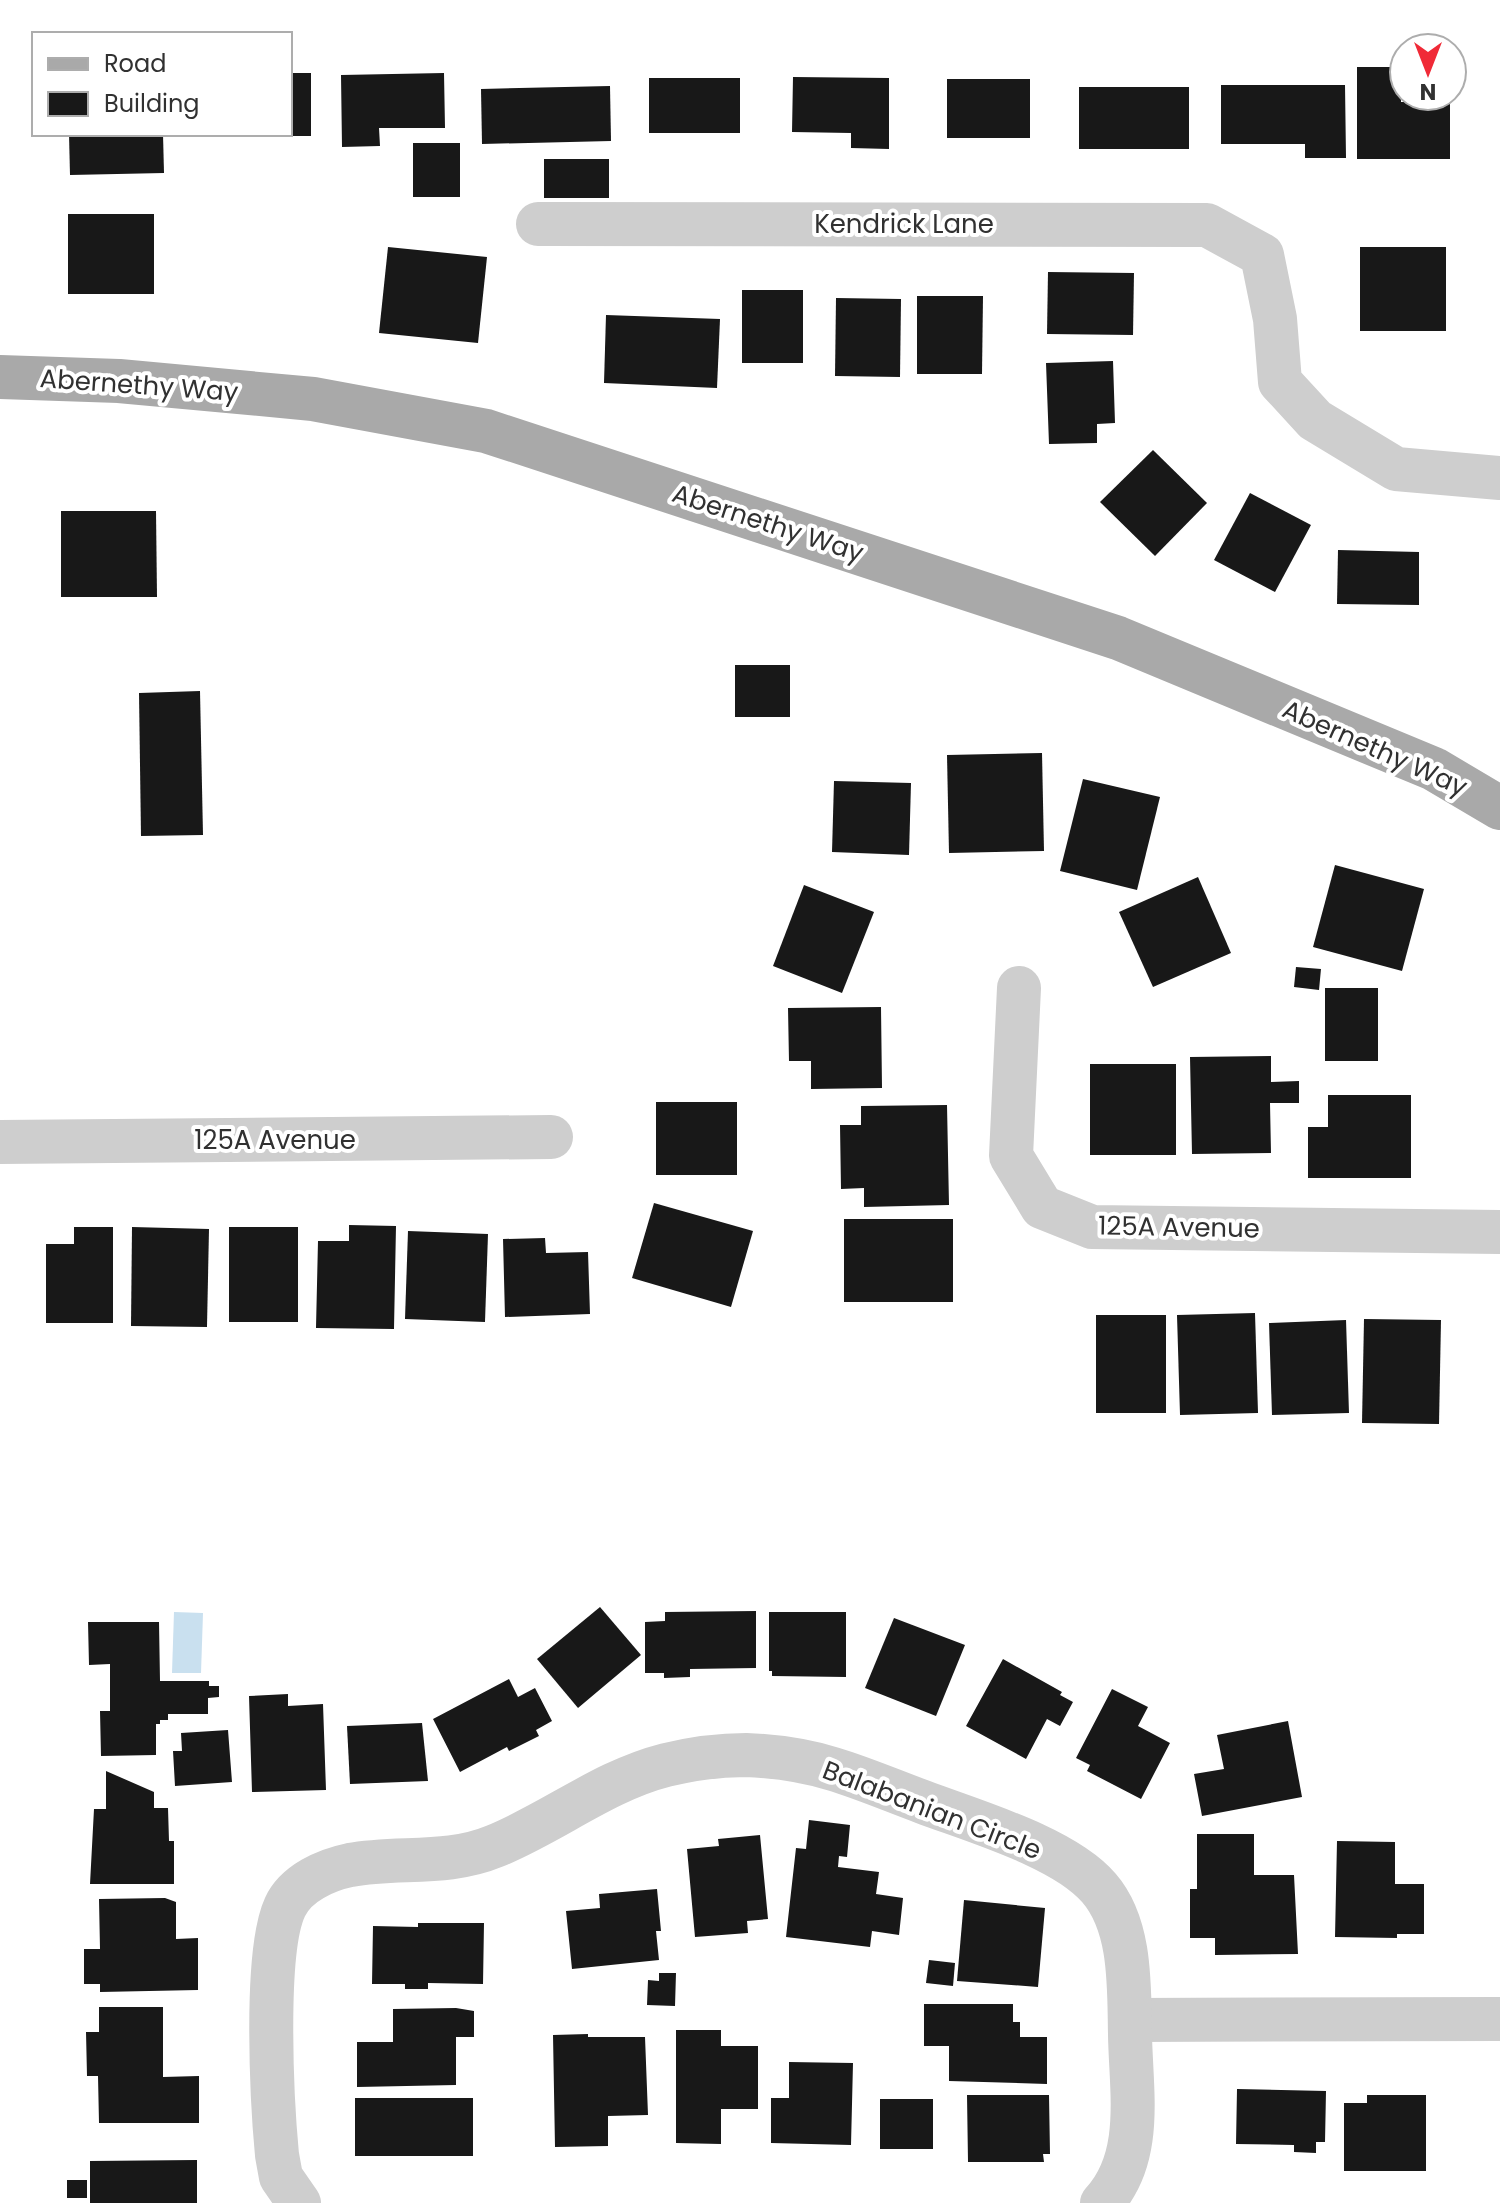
<svg xmlns="http://www.w3.org/2000/svg" width="1500" height="2203" font-family="Poppins,sans-serif">
	<style>
		.water { fill: #c9e0ef }
		.building { fill: #181818 }
		.lines { fill: none; stroke-linecap: round; stroke-linejoin: round }
		.minor { stroke: #cecece; stroke-width: 44 }
		.major { stroke: #a9a9a9; stroke-width: 44 }
		.labels { text-anchor: middle; dominant-baseline: central; stroke-width: 8; stroke-linejoin: round; paint-order: stroke }
		.street-label { font-size: 26px; fill: #313131; stroke: #fff }
	</style>
	<rect width="100%" height="100%" fill="#fff"/>
	<polygon class="water" points="174,1612 203,1613 201,1673 172,1673"/>
	<g class="building">
		<polygon points="1357,67 1401,67 1401,102 1450,102 1450,159 1357,159"/>
		<rect x="290" y="73" width="21" height="63"/>
		<polygon points="444,73 445,128 379,128 380,146 342,147 341,75"/>
		<polygon points="793,77 889,78 889,149 851,148 851,133 792,132"/>
		<rect x="649" y="78" width="91" height="55"/>
		<rect x="947" y="79" width="83" height="59"/>
		<polygon points="1221,85 1345,85 1346,158 1305,158 1305,144 1221,144"/>
		<polygon points="610,86 611,141 482,144 481,89"/>
		<rect x="1079" y="87" width="110" height="62"/>
		<polygon points="69,134 163,134 164,173 70,175"/>
		<rect x="413" y="143" width="47" height="54"/>
		<rect x="544" y="159" width="65" height="39"/>
		<rect x="68" y="214" width="86" height="80"/>
		<polygon points="388,247 487,257 478,343 379,333"/>
		<rect x="1360" y="247" width="86" height="84"/>
		<polygon points="1048,272 1134,273 1133,335 1047,334"/>
		<rect x="742" y="290" width="61" height="73"/>
		<polygon points="917,296 983,296 982,374 917,374"/>
		<polygon points="836,298 901,299 900,377 835,376"/>
		<polygon points="606,315 720,319 717,388 604,383"/>
		<polygon points="1113,361 1115,423 1097,424 1097,443 1049,444 1046,363"/>
		<polygon points="1153,450 1207,503 1155,556 1100,502"/>
		<polygon points="1250,493 1311,525 1275,592 1214,560"/>
		<polygon points="61,511 156,511 157,597 61,597"/>
		<polygon points="1338,550 1419,552 1419,605 1337,604"/>
		<rect x="735" y="665" width="55" height="52"/>
		<polygon points="200,691 203,835 141,836 139,693"/>
		<polygon points="1042,753 1044,851 949,853 947,755"/>
		<polygon points="1083,779 1160,797 1137,890 1060,871"/>
		<polygon points="834,781 911,783 909,855 832,852"/>
		<polygon points="1335,865 1424,889 1402,971 1313,947"/>
		<polygon points="1198,877 1231,953 1153,987 1119,912"/>
		<polygon points="804,885 874,912 842,993 773,966"/>
		<polygon points="1296,967 1321,969 1319,990 1294,987"/>
		<rect x="1325" y="988" width="53" height="73"/>
		<polygon points="881,1007 882,1088 811,1089 811,1061 789,1061 788,1008"/>
		<polygon points="1271,1056 1271,1082 1299,1081 1299,1103 1270,1103 1271,1153 1192,1154 1190,1057"/>
		<rect x="1090" y="1064" width="86" height="91"/>
		<polygon points="1328,1095 1411,1095 1411,1178 1308,1178 1308,1127 1328,1127"/>
		<rect x="656" y="1102" width="81" height="73"/>
		<polygon points="947,1105 949,1205 864,1207 864,1188 841,1189 840,1125 861,1125 861,1106"/>
		<polygon points="654,1203 753,1231 731,1307 632,1278"/>
		<rect x="844" y="1219" width="109" height="83"/>
		<polygon points="349,1225 396,1226 394,1329 316,1328 318,1241 349,1241"/>
		<polygon points="74,1227 113,1227 113,1323 46,1323 46,1244 74,1244"/>
		<polygon points="132,1227 209,1229 207,1327 131,1326"/>
		<rect x="229" y="1227" width="69" height="95"/>
		<polygon points="408,1231 488,1234 485,1322 405,1319"/>
		<polygon points="545,1238 546,1253 588,1252 590,1314 505,1317 503,1239"/>
		<polygon points="1255,1313 1258,1413 1180,1415 1177,1315"/>
		<rect x="1096" y="1315" width="70" height="98"/>
		<polygon points="1364,1319 1441,1320 1439,1424 1362,1423"/>
		<polygon points="1346,1320 1349,1413 1272,1415 1269,1323"/>
		<polygon points="600,1607 641,1655 578,1708 537,1659"/>
		<polygon points="756,1611 756,1668 690,1669 690,1677 664,1678 664,1673 645,1673 645,1622 665,1621 665,1612"/>
		<polygon points="769,1612 846,1612 846,1677 772,1676 772,1671 769,1671"/>
		<polygon points="894,1618 965,1645 936,1716 865,1688"/>
		<polygon points="88,1622 159,1622 160,1681 209,1681 209,1686 219,1686 219,1697 208,1698 208,1714 168,1714 168,1720 160,1720 160,1724 156,1724 156,1755 101,1756 100,1711 110,1711 110,1664 89,1665"/>
		<polygon points="1003,1659 1062,1692 1060,1695 1073,1702 1060,1726 1047,1719 1026,1759 966,1726"/>
		<polygon points="509,1679 518,1697 535,1688 552,1721 536,1730 539,1736 509,1751 507,1747 460,1772 433,1719"/>
		<polygon points="1112,1689 1148,1707 1138,1726 1170,1743 1141,1799 1087,1771 1090,1765 1076,1758"/>
		<polygon points="288,1694 288,1706 323,1704 326,1790 252,1792 249,1696"/>
		<polygon points="1288,1721 1302,1797 1202,1816 1194,1774 1224,1769 1217,1735"/>
		<polygon points="422,1723 428,1781 350,1784 347,1726"/>
		<polygon points="228,1730 232,1782 175,1786 173,1751 182,1751 181,1733"/>
		<polygon points="106,1771 154,1792 154,1808 168,1808 169,1841 174,1841 174,1884 90,1884 94,1809 106,1809"/>
		<polygon points="809,1820 850,1825 847,1857 839,1856 838,1867 879,1872 876,1894 903,1898 899,1935 872,1931 870,1947 786,1937 796,1848 806,1849"/>
		<polygon points="1197,1834 1254,1834 1254,1875 1294,1875 1298,1954 1215,1955 1215,1938 1190,1938 1190,1889 1197,1889"/>
		<polygon points="760,1835 768,1919 747,1921 748,1933 695,1937 687,1849 719,1846 718,1839"/>
		<polygon points="1337,1841 1395,1842 1395,1884 1424,1884 1424,1934 1397,1934 1397,1938 1335,1937"/>
		<polygon points="657,1889 661,1931 656,1931 659,1960 572,1969 566,1911 600,1908 599,1894"/>
		<polygon points="165,1898 176,1902 176,1939 198,1938 198,1990 100,1992 100,1984 84,1984 84,1949 100,1949 99,1899"/>
		<polygon points="964,1900 1045,1908 1038,1987 957,1981"/>
		<polygon points="418,1923 484,1923 483,1984 428,1983 428,1989 405,1989 405,1984 372,1984 373,1926 418,1927"/>
		<polygon points="929,1960 955,1963 953,1986 926,1983"/>
		<polygon points="659,1973 676,1973 675,2006 647,2005 648,1980 659,1981"/>
		<polygon points="924,2004 1013,2004 1013,2022 1020,2022 1020,2037 1047,2037 1047,2084 949,2081 949,2046 924,2046"/>
		<polygon points="99,2007 163,2007 163,2077 199,2076 199,2123 99,2123 98,2076 87,2076 86,2032 99,2032"/>
		<polygon points="456,2008 474,2011 474,2037 456,2037 456,2085 357,2087 357,2042 393,2042 393,2009"/>
		<polygon points="676,2030 721,2030 721,2046 758,2046 758,2109 721,2109 721,2144 676,2143"/>
		<polygon points="588,2034 588,2037 645,2037 648,2115 608,2116 608,2146 555,2147 553,2035"/>
		<polygon points="789,2062 853,2063 851,2145 771,2143 771,2098 789,2098"/>
		<polygon points="1237,2089 1326,2091 1325,2142 1316,2142 1316,2153 1294,2152 1294,2145 1236,2144"/>
		<polygon points="967,2095 1049,2095 1050,2154 1043,2154 1044,2162 968,2162"/>
		<polygon points="1367,2095 1426,2095 1426,2171 1344,2171 1344,2103 1367,2103"/>
		<rect x="355" y="2098" width="118" height="58"/>
		<rect x="880" y="2099" width="53" height="50"/>
		<polygon points="197,2160 197,2203 90,2203 90,2161"/>
		<rect x="67" y="2180" width="20" height="18"/>
	</g>
	<g class="lines">
		<g class="minor">
			<polyline points="538,224 1207,225 1262,255 1275,319 1280,382 1315,420 1396,469 1500,478"/>
			<polyline points="1019,988 1011,1156 1042,1207 1092,1227 1500,1232"/>
			<polyline points="0,1142 551,1137"/>
			<polyline points="1130,2020 1500,2019"/>
			<path d="M299,2203L281,2177L277,2155C272,2102 264,1952 285,1907C296,1883 326,1870 350,1865C399,1856 447,1866 495,1846C554,1822 603,1781 666,1765C691,1759 721,1755 746,1755C774,1756 807,1761 833,1769C863,1778 893,1791 923,1802C973,1821 1064,1847 1099,1888C1132,1926 1129,1988 1130,2035C1131,2092 1144,2158 1102,2203"/>
		</g>
		<polyline class="major" points="0,377 119,381 313,399 486,431 1118,638 1434,769 1500,808"/>
	</g>
	<g class="labels">
		<g class="street-label">
			<text x="904" y="224">Kendrick Lane</text>
			<text transform="translate(139 385) rotate(4)">Abernethy Way</text>
			<text transform="translate(768 523) rotate(18)">Abernethy Way</text>
			<text transform="translate(1375 748) rotate(24)">Abernethy Way</text>
			<text x="275" y="1140">125A Avenue</text>
			<text transform="translate(1179 1227) rotate(1)">125A Avenue</text>
			<text transform="translate(932 1810) rotate(21)">Balabanian Circle</text>
		</g>
	</g>
	<rect x="32" y="32" width="260" height="104" fill="#ffffff" stroke="#adadad" stroke-width="2"/>
	<rect x="48" y="58" width="40" height="12" fill="#a9a9a9" stroke="#adadad" stroke-width="2"/>
	<text x="104" y="72" font-size="24" fill="#313131">Road</text>
	<rect x="48" y="92" width="40" height="24" fill="#181818" stroke="#adadad" stroke-width="2"/>
	<text x="104" y="112" font-size="24" fill="#313131">Building</text>
	<g transform="translate(1428 72) rotate(180)"><circle r="38" fill="#ffffff" stroke="#adadad" stroke-width="2"/>
	<path d="M0-6L14 30L0 20L-14 30Z" fill="#f02a37"/>
	<text y="-12" font-size="22" font-weight="bold" text-anchor="middle" fill="#313131">N</text>
	</g>
</svg>
